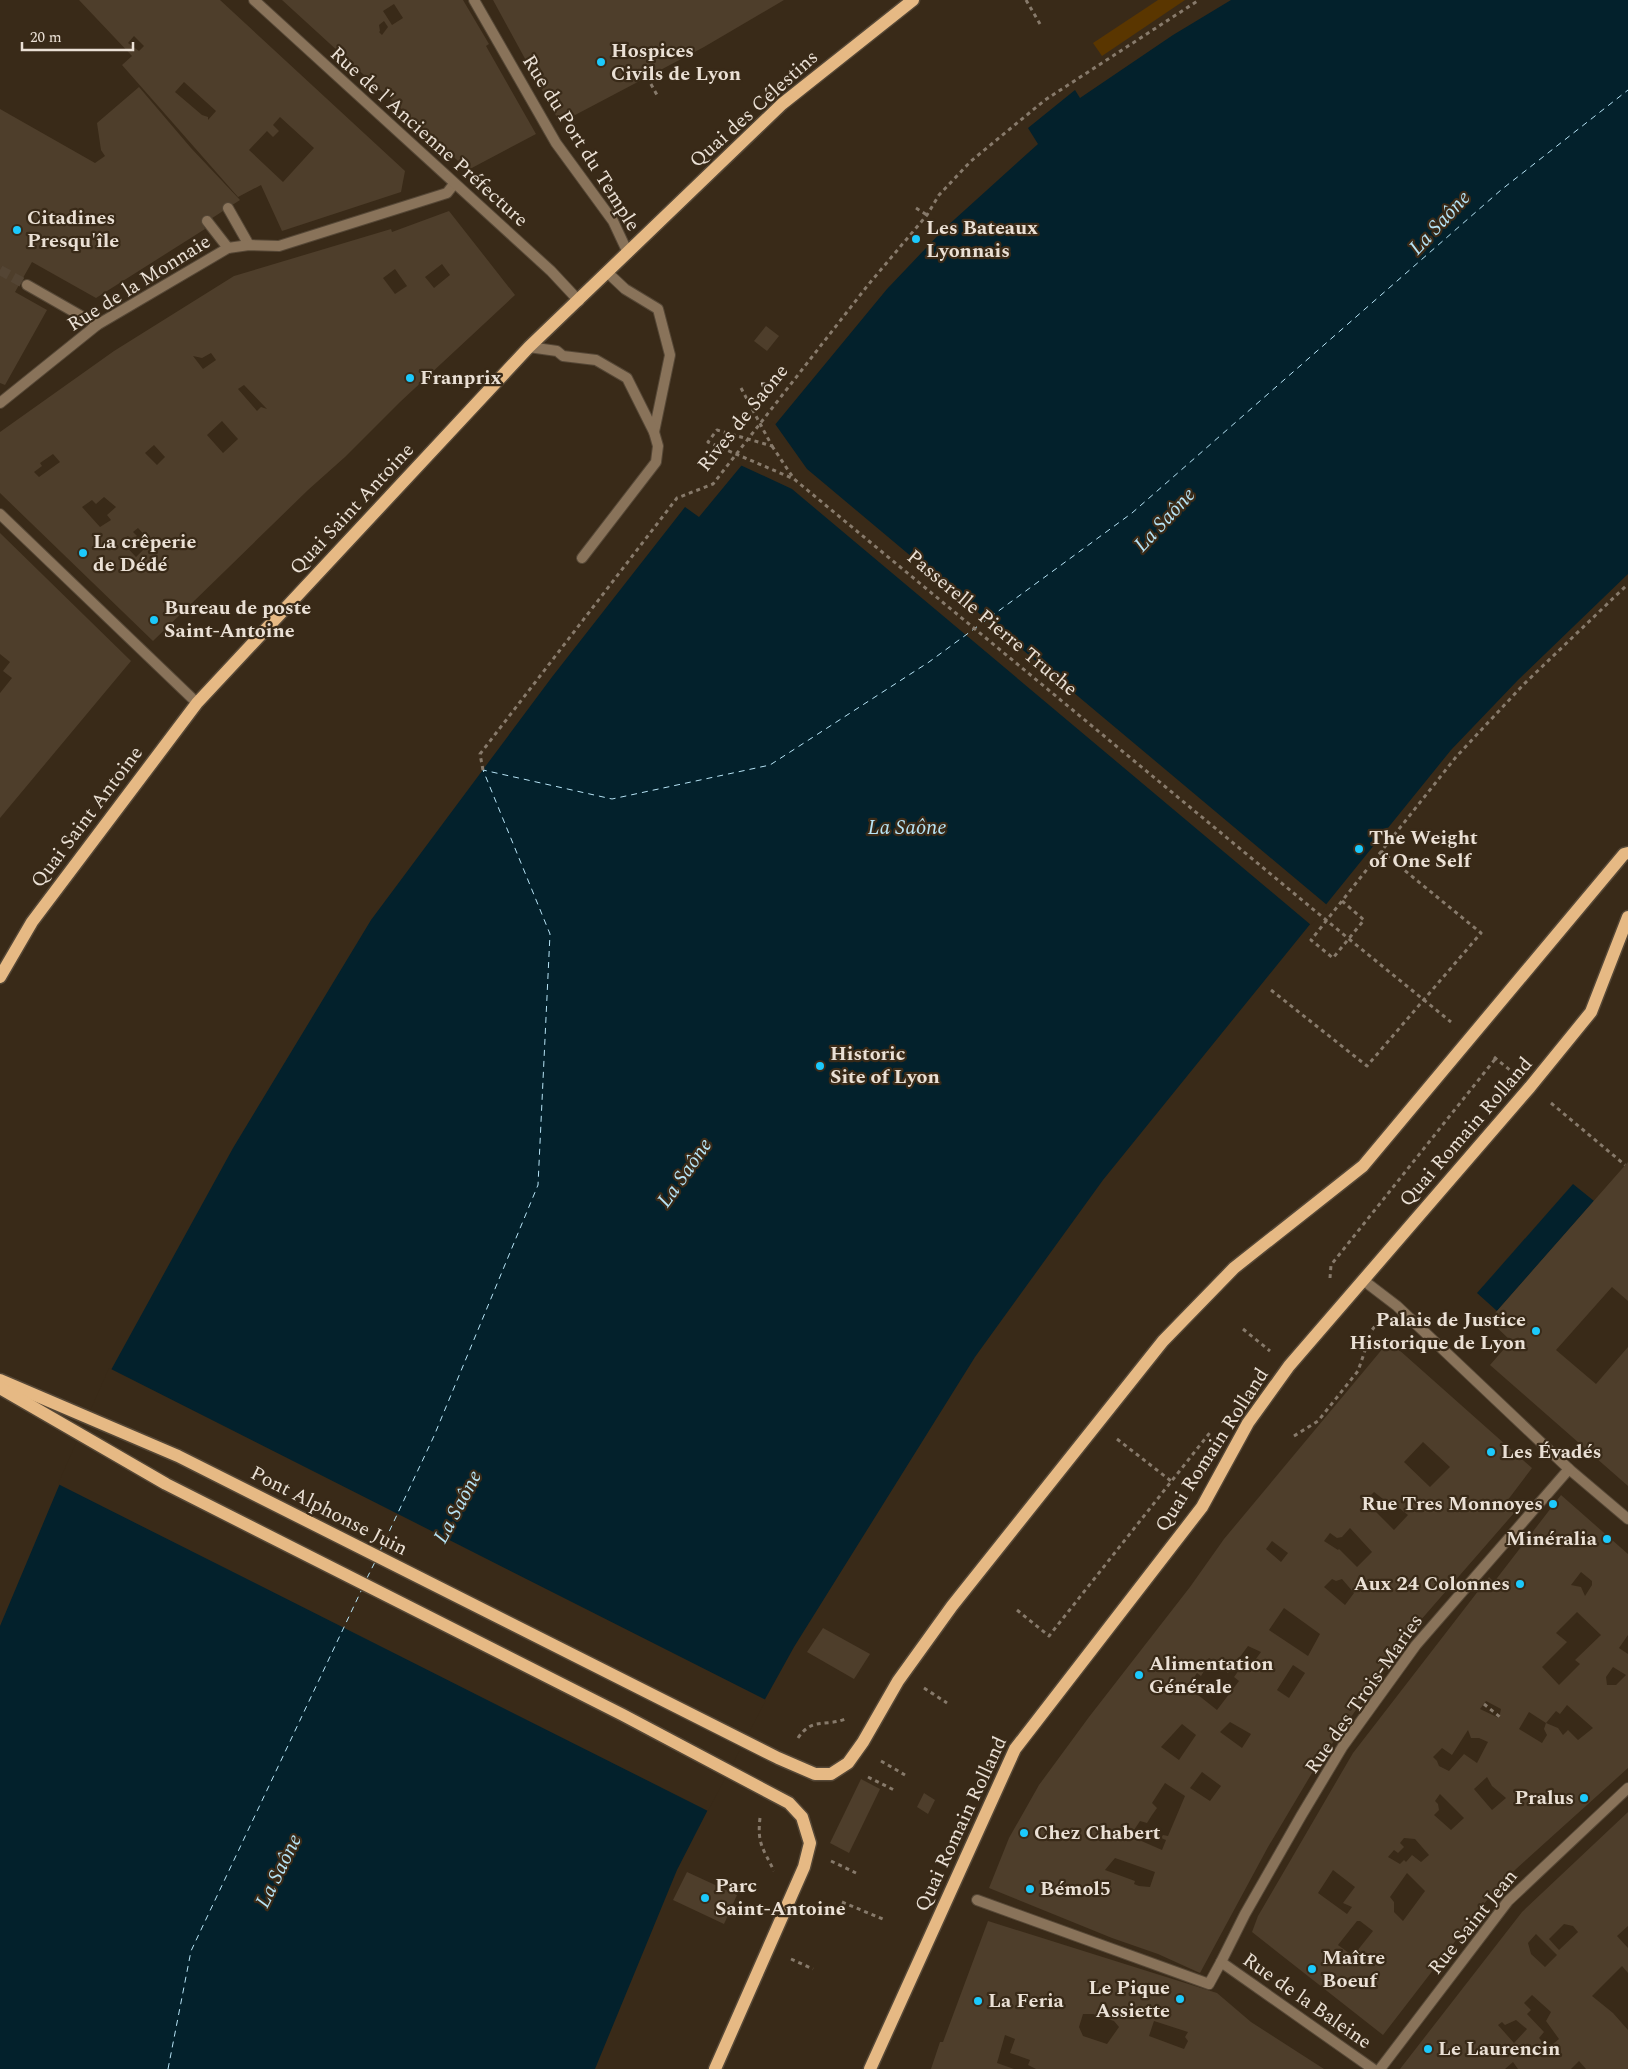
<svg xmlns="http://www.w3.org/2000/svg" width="1628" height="2069" font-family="Spectral,serif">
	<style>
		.green { fill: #5a3600 }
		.water { fill: #03212c }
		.pier { fill: #392a18 }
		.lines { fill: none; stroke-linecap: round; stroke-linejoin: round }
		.ferry { stroke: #b7e4f6; stroke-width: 1; stroke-dasharray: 6 5; stroke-linecap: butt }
		.building { fill: #4e3e2b; fill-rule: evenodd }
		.pedestrian-tunnel { stroke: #544534; stroke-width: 10; stroke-dasharray: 10 5; stroke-linecap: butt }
		.service-casing { stroke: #554736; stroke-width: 12 }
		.pedestrian-casing { stroke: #554736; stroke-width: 12 }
		.minor-casing { stroke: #554736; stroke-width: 12 }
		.primary-casing { stroke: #554736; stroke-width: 15 }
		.path { stroke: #877a6b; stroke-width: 3; stroke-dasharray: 4 4; stroke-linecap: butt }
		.service { stroke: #89735a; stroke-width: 10 }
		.pedestrian { stroke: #89735a; stroke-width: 10 }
		.minor { stroke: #89735a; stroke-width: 10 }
		.primary { stroke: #e6b984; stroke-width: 12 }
		.path-bridge { stroke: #877a6b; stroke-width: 3; stroke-dasharray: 4 4; stroke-linecap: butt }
		.poi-dot { fill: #1cc9fc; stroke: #392a18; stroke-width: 2 }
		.labels { text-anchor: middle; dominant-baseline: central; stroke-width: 4.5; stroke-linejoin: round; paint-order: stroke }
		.poi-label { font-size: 20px; font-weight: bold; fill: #eae0d5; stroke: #392a18; text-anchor: start }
		.street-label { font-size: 20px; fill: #eae0d5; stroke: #392a18 }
		.water-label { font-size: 21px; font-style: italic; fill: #b7e4f6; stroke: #392a18 }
	</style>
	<rect width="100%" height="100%" fill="#392a18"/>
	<polygon class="green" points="1158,0 1185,0 1102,56 1093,43"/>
	<g class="water">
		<polygon points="1231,0 1628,0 1628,574 1518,680 1451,750 1103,1180 975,1357 794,1647 758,1712 677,1870 595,2069 0,2069 0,1626 58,1488 111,1370 233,1148 371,920 552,677 685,507 699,517 887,289 945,228 1038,144 1028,128 1075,90 1080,98 1173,35"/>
		<polygon points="1573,1184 1594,1201 1497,1311 1477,1293"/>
	</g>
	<g class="pier">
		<polygon points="773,421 807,469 1327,905 1311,925 792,489 738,464"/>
		<polygon points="109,1368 766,1700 708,1811 58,1484"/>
	</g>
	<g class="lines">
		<g class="ferry">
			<polyline points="380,1551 434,1436 538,1185 550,934 483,770 612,799 770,765 929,662 1132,513 1501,190 1628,90"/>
			<polyline points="367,1578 375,1562"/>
			<polyline points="168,2069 191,1951 362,1589"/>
		</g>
	</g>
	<g class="building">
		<path d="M79,0H220L405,171L401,192L282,231L261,185L238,197L122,65L132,56ZM134,36L144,46L139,51L128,43ZM184,82L216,111L208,120V117L202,115L175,92ZM280,117L314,148L283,182L249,150L267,131L273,137L279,131L273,125Z"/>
		<path d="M282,0H463L489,44L486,46L536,134L468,170ZM394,4L403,18L392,25L383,11ZM384,21L388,27L382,35L379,32L380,31L379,25Z"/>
		<polygon points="493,0 784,0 704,47 560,123"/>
		<polygon points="139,87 191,148 240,200 203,224 205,229 96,298 32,262 15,292 47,310 5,385 0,383 0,109 95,163 105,156 101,150 97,123"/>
		<path d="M449,211L515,295L400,402L345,457L308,490L153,641L0,493V432L114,351L234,276L391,229L392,232ZM442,264L450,275L434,288L425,277ZM395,269L407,286L395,294L383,278ZM211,353L216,360L203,369L193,356L202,358ZM244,385L267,409L261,407L257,411L238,389ZM222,421L238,439L223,453L207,435ZM154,445L165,457L157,465L145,453ZM53,454L60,462L39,477L34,472L42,466L40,463ZM104,497L116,507L107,515L111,520L100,527L82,507L92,500L96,504ZM138,528L151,542L136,557L121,541L128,536L132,540L137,536L133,532Z"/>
		<polygon points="766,326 779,336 767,351 754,341"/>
		<polygon points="0,533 131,661 0,818 0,693 12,678 3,671 10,662 0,654"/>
		<polygon points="1628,1162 1628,1301 1612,1287 1556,1350 1596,1384 1628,1347 1628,1486 1490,1365 1511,1341 1489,1320"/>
		<path d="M1389,1341L1532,1468L1504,1505L1514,1513L1413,1629L1315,1768L1268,1847L1200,1973L1158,1954L1112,1938L989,1888L1009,1838L1039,1785L1089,1717L1190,1587L1224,1539ZM1423,1442L1450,1467L1430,1487L1404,1462ZM1374,1492L1397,1510L1399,1508L1408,1515L1394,1530L1365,1501ZM1350,1528L1372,1552L1357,1567L1339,1549L1338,1550L1324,1541L1330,1533L1337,1538L1342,1537ZM1272,1541L1288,1553L1281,1562L1266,1549ZM1332,1579L1336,1581L1342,1579L1354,1593L1345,1605L1324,1587ZM1284,1608L1320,1634L1308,1656L1269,1630ZM1248,1646L1261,1652L1247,1671L1242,1666L1234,1677L1239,1681L1217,1710L1188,1687L1197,1673L1201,1676L1204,1671L1201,1669L1209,1658L1228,1673ZM1293,1665L1305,1673L1289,1698L1277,1690ZM1230,1722L1251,1734L1242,1748L1220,1732ZM1182,1724L1196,1735L1179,1760L1161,1747ZM1202,1772L1221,1786L1210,1801L1190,1788ZM1165,1783L1185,1796L1168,1836L1163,1835L1161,1838L1166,1840L1162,1850L1130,1836L1140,1821L1147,1823L1152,1815L1157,1808L1152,1803ZM1115,1858L1155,1872L1150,1887L1139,1886L1134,1884L1135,1881L1105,1870Z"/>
		<path d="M1561,1495L1628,1554V1635L1619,1648L1628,1654V1768L1516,1869L1494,1891L1383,2035L1252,1932L1258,1916L1353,1753L1489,1577L1494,1582ZM1581,1572L1592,1581V1585L1585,1596L1581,1587L1571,1585ZM1577,1612L1601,1635L1575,1660L1580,1664L1559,1685L1542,1667L1567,1642L1556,1633ZM1613,1667L1626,1675L1616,1685H1607L1606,1677ZM1486,1701L1501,1709L1499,1718L1480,1709ZM1567,1705L1593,1728L1578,1740L1568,1730L1563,1735L1558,1728L1546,1723L1556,1711L1560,1714ZM1529,1712L1546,1723L1544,1729L1547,1735L1542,1743L1519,1729ZM1468,1730L1471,1738H1479L1488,1742L1477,1763L1464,1754L1449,1771L1439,1766L1437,1761L1433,1757L1442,1748L1452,1755ZM1487,1777L1492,1786L1506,1798L1492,1810L1474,1789ZM1440,1794L1464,1818L1451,1830L1434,1815L1439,1810L1438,1804L1435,1801ZM1404,1838L1415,1839L1429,1855L1421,1862L1412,1855L1406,1862L1404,1860L1400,1864L1388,1857L1394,1850L1398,1853L1404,1847L1400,1843ZM1333,1870L1355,1887L1343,1903L1352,1907L1347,1914L1318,1893ZM1407,1873L1425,1891L1403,1921L1394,1912V1902L1390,1897ZM1357,1921H1360L1373,1931L1353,1956L1338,1945Z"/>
		<polygon points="823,1628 870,1654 854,1679 807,1652"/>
		<polygon points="861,1779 880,1789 849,1853 830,1843"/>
		<polygon points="924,1793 935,1800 928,1814 917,1807"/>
		<path d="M1628,1812V1926L1617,1936L1628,1948V1973L1622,1966L1592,1996L1613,2013L1628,2030V2069H1586L1579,2061L1571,2069H1518L1513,2062L1505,2069H1400L1522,1912ZM1564,1924L1573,1926L1578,1932L1559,1950L1549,1939ZM1536,1934L1557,1955L1545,1967L1531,1954L1528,1943ZM1532,1995L1551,2012L1546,2021L1559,2039L1548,2048L1539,2038L1544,2032L1527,2014L1531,2010L1524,2003ZM1516,2020L1527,2029L1514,2043L1498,2025L1502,2022L1505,2025Z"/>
		<polygon points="687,1872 737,1895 724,1924 673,1900"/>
		<path d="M988,1921L1217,1993L1251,2022L1324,2069H1036L1028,2065L1030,2060L1010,2053L1015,2039L1005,2035L997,2063L1014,2069H931L940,2042H943ZM1083,2014H1093L1114,2021L1119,2027L1107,2044L1083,2036L1079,2027ZM1154,2021L1188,2032L1185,2037L1188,2041L1184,2049L1149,2036Z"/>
	</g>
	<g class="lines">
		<polyline class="pedestrian-tunnel" points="0,270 27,285"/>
		<defs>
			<g id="service">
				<polyline points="228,208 249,245"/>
				<polyline points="207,221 228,248"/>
				<polyline points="608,273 625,289 658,309 670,355 654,432"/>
				<polyline points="529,347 557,351 563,356 596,360 627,378 654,432 658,446 656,462 582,558"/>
			</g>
			<g id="pedestrian">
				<polyline points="27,285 97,325"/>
				<polyline points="0,403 97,325 228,248 249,245 279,246 447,193 454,184"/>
				<polyline points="0,514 197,703"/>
				<polyline points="1363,1280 1397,1306 1569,1469 1628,1519"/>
				<polyline points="977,1900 1209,1984 1221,1962 1373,2069"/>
				<polyline points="1221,1962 1245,1914 1301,1816 1343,1746 1416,1645 1569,1469"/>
				<polyline points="1380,2069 1508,1901 1628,1788"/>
			</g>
			<g id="minor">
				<polyline points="254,0 551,271 579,301"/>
				<polyline points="474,0 556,143 613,221 628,253"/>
			</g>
			<g id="primary">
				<polyline points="0,977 32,922 197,703 529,347 782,104 913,0"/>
				<polyline points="0,1380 178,1456 778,1758 815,1774 831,1774 848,1763 863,1742 898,1681 952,1606 1163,1341 1234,1268 1363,1166 1624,854 1628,853"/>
				<polyline points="0,1388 166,1484 623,1715 789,1803 802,1817 810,1843 804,1867 715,2069"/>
				<polyline points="870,2069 1015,1749 1202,1507 1248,1423 1289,1366 1530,1087 1591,1012 1628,917"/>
			</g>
		</defs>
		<use href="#service" class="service-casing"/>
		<use href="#pedestrian" class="pedestrian-casing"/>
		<use href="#minor" class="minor-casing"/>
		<use href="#primary" class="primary-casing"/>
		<g class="path">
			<polyline points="1026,0 1040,24"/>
			<polyline points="647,77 657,95"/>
			<polyline points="916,208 927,215"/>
			<polyline points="772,446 794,479"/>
			<polyline points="483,770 480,754 677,498 713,484 868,285 927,215 939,195 971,161 1045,100 1199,0"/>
			<polyline points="1342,901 1364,920 1333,958 1311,940 1456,757 1524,684 1628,584"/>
			<polyline points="1349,939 1451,1022"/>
			<polyline points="1271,990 1367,1066 1481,933 1381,851"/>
			<polyline points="1494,1057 1511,1071"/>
			<polyline points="1551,1103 1625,1165"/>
			<polyline points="1330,1278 1331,1265 1496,1058"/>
			<polyline points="1243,1329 1270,1351"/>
			<polyline points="1294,1436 1318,1421 1358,1371 1372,1330 1378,1322"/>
			<polyline points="1117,1439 1171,1481"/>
			<polyline points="1017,1610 1049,1636 1212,1430"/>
			<polyline points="924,1688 947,1703"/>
			<polyline points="1484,1704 1500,1717"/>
			<path d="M798,1738C812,1717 825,1727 845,1719"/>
			<polyline points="881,1761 905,1775"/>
			<polyline points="868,1777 896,1791"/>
			<path d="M760,1818C757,1844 763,1848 774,1871"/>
			<polyline points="831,1861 856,1873"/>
			<polyline points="842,1902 885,1920"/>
			<polyline points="791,1959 813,1969"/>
		</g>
		<use href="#service" class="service"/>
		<use href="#pedestrian" class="pedestrian"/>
		<use href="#minor" class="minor"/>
		<use href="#primary" class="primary"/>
		<polyline class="path-bridge" points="741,388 772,446 717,430 708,442 794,479 1349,939"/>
	</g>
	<g class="poi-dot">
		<circle cx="601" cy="62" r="5"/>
		<circle cx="17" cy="230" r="5"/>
		<circle cx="916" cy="239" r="5"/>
		<circle cx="410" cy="378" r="5"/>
		<circle cx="83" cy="553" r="5"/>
		<circle cx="154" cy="620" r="5"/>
		<circle cx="1359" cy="849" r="5"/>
		<circle cx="820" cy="1066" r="5"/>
		<circle cx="1536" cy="1331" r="5"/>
		<circle cx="1491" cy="1452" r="5"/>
		<circle cx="1553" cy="1504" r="5"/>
		<circle cx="1607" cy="1539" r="5"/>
		<circle cx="1520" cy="1584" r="5"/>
		<circle cx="1139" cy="1675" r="5"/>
		<circle cx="1584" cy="1798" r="5"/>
		<circle cx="1024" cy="1833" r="5"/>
		<circle cx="1030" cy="1889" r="5"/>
		<circle cx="705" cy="1898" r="5"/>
		<circle cx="1312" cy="1969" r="5"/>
		<circle cx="1180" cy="1999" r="5"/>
		<circle cx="978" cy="2001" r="5"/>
		<circle cx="1428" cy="2049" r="5"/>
	</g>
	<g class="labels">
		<g class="poi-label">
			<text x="611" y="51">Hospices<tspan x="611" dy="23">Civils de Lyon</tspan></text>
			<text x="27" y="218">Citadines<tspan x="27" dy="23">Presqu'île</tspan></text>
			<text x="926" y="228">Les Bateaux<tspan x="926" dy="23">Lyonnais</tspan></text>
			<text x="420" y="378">Franprix</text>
			<text x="93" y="542">La crêperie<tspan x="93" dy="23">de Dédé</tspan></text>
			<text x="164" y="608">Bureau de poste<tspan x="164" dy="23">Saint-Antoine</tspan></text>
			<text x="1369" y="838">The Weight<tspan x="1369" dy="23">of One Self</tspan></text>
			<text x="830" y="1054">Historic<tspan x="830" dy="23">Site of Lyon</tspan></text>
			<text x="1526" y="1320" text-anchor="end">Palais de Justice<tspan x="1526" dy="23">Historique de Lyon</tspan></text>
			<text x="1501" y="1452">Les Évadés</text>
			<text x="1543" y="1504" text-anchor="end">Rue Tres Monnoyes</text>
			<text x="1597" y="1539" text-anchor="end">Minéralia</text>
			<text x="1510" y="1584" text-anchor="end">Aux 24 Colonnes</text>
			<text x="1149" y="1664">Alimentation<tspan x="1149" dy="23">Générale</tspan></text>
			<text x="1574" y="1798" text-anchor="end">Pralus</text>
			<text x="1034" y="1833">Chez Chabert</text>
			<text x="715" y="1886">Parc<tspan x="715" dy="23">Saint-Antoine</tspan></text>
			<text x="1040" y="1889">Bémol5</text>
			<text x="1322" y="1958">Maître<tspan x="1322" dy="23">Boeuf</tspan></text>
			<text x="1170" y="1988" text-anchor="end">Le Pique<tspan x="1170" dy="23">Assiette</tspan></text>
			<text x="988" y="2001">La Feria</text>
			<text x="1438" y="2049">Le Laurencin</text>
		</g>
		<g class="street-label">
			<text transform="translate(754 109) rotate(-42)">Quai des Célestins</text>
			<text transform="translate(429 137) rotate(42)">Rue de l'Ancienne Préfecture</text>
			<text transform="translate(581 143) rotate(58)">Rue du Port du Temple</text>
			<text transform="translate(139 283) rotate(-32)">Rue de la Monnaie</text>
			<text transform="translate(743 418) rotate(-51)">Rives de Saône</text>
			<text transform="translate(352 509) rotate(-47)">Quai Saint Antoine</text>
			<text transform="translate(992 623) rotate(40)">Passerelle Pierre Truche</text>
			<text transform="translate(87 817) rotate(-53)">Quai Saint Antoine</text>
			<text transform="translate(1466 1132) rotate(-49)">Quai Romain Rolland</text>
			<text transform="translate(1212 1450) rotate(-57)">Quai Romain Rolland</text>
			<text transform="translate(329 1511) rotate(27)">Pont Alphonse Juin</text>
			<text transform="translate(1364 1694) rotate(-55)">Rue des Trois-Maries</text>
			<text transform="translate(961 1824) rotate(-65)">Quai Romain Rolland</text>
			<text transform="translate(1473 1922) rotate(-51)">Rue Saint Jean</text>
			<text transform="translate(1307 2001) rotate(35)">Rue de la Baleine</text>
		</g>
		<g class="water-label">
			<text transform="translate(1440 223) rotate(-47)">La Saône</text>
			<text transform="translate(1165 520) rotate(-47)">La Saône</text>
			<text x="907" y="828">La Saône</text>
			<text transform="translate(685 1173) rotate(-55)">La Saône</text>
			<text transform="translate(458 1507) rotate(-62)">La Saône</text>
			<text transform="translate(279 1871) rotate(-64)">La Saône</text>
		</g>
	</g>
	<path d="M22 42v8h111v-8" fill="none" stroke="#eae0d5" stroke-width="2.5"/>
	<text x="30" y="42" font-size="15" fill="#eae0d5" stroke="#392a18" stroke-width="4" paint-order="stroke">20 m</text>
</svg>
